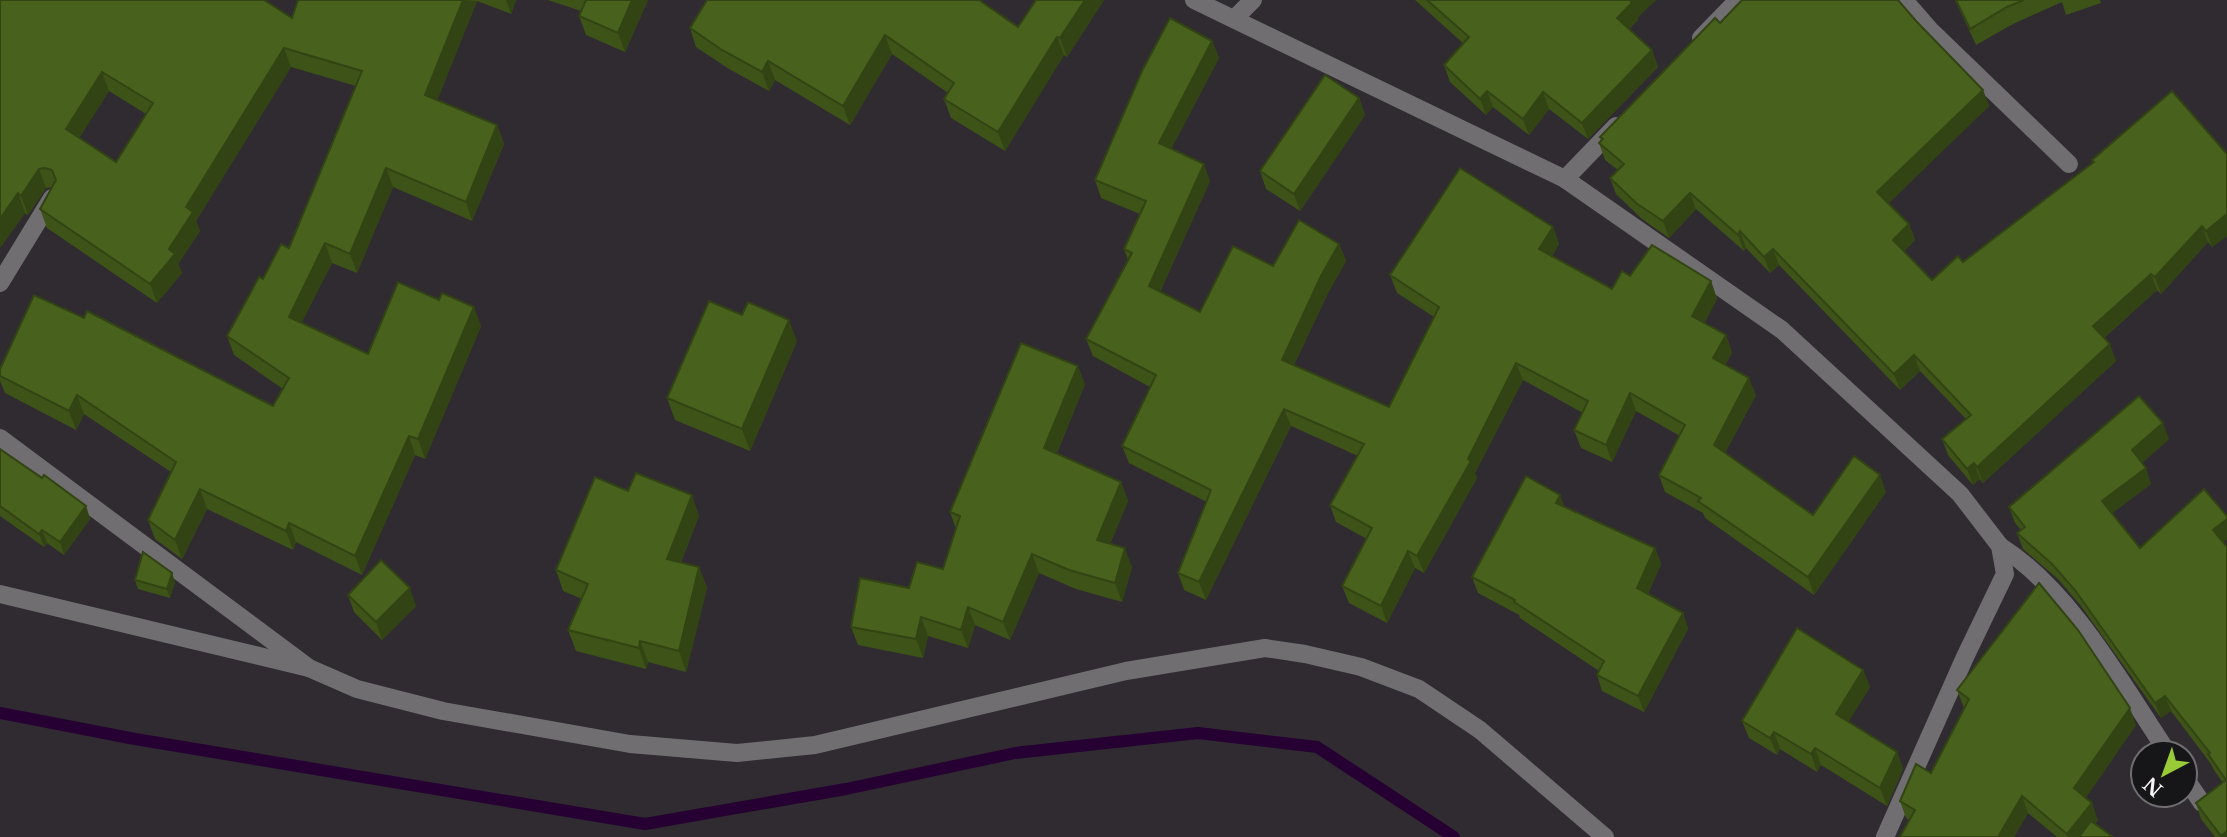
<svg xmlns="http://www.w3.org/2000/svg" width="2227" height="837" font-family="'Libre Baskerville',serif">
	<style>
		.lines { fill: none; stroke-linecap: round; stroke-linejoin: round }
		.stream { stroke: #260032; stroke-width: 12 }
		.minor { stroke: #706e71; stroke-width: 18 }
		.tertiary { stroke: #706e71; stroke-width: 18 }
		.wall { fill: #3e5318; fill-rule: evenodd }
		.shaded-wall { fill: #324414 }
		.building { fill: #48611c; stroke: #324414; stroke-width: 2; fill-rule: evenodd }
	</style>
	<rect width="100%" height="100%" fill="#2f2b31"/>
	<g class="lines">
		<polyline class="stream" points="0,713 135,739 645,824 846,789 1015,753 1198,733 1317,747 1454,837"/>
		<g class="minor">
			<polyline points="1194,0 1565,179 1782,330 1960,494 2000,546 2005,574 1965,657 1885,837"/>
			<polyline points="1904,0 1930,30 2069,164"/>
			<polyline points="1234,19 1253,0"/>
			<polyline points="1701,38 1738,0"/>
			<polyline points="1565,179 1616,126"/>
			<polyline points="0,283 52,198"/>
			<path d="M2000,546C2071,591 2122,684 2168,753"/>
			<polyline points="0,594 309,668"/>
			<polyline points="2185,778 2202,803"/>
		</g>
		<polyline class="tertiary" points="0,438 309,668 357,689 443,711 630,744 737,753 815,745 1126,671 1265,648 1305,654 1361,667 1419,689 1480,730 1605,837"/>
	</g>
	<g class="wall">
		<path d="M0,0L292,18L298,0H516L511,14L477,1L437,100L497,125L504,144L472,221L393,187L357,273L332,263L301,323L368,354L481,326L425,459L415,455L362,575L296,542L293,550L207,509L182,559L155,539L148,520L171,472L84,414L76,430L5,393L0,381V369L273,406L283,389L234,355L227,336L263,279L289,248L356,86L291,67L196,221L200,231L178,264L182,273L157,303L47,228L40,209L52,187L46,188L28,215L25,213L0,248ZM109,91L146,114L116,162L79,138Z"/>
		<polygon points="548,0 648,0 625,52 586,35 579,16 581,11"/>
		<polygon points="1104,0 1067,57 1064,55 1005,151 951,118 944,99 948,93 892,54 850,125 775,80 769,91 729,69 696,47 690,28 1018,27"/>
		<polygon points="1415,0 1656,0 1637,18 1638,20 1629,29 1652,50 1658,67 1588,139 1549,109 1529,135 1493,107 1486,115 1450,82 1444,65 1464,44"/>
		<polygon points="1955,0 2100,0 2101,3 2066,15 2062,2 2013,24 1976,45"/>
		<polygon points="1916,21 1983,90 1989,106 1888,203 1909,224 1915,240 1904,251 1932,280 1963,262 2227,154 2227,236 2212,247 2208,242 2161,294 2157,290 2104,338 2116,361 1983,483 1980,479 1973,485 1948,455 1942,439 1966,419 1920,371 1900,390 1779,265 1770,273 1746,248 1744,251 1696,209 1669,238 1642,219 1616,194 1610,178 1618,170 1605,160 1599,143 1601,141 1600,137 1720,23"/>
		<polygon points="1212,41 1219,58 1171,149 1210,181 1160,292 1200,312 1273,266 1339,244 1346,261 1328,293 1294,365 1389,407 1434,317 1397,293 1390,275 1553,227 1559,244 1552,256 1612,289 1630,276 1711,281 1717,299 1704,323 1726,335 1732,353 1725,365 1756,395 1725,453 1813,515 1886,492 1814,595 1705,518 1703,513 1665,492 1659,475 1680,436 1636,411 1612,462 1581,448 1574,430 1583,413 1523,380 1475,473 1477,478 1424,573 1415,568 1387,623 1349,603 1342,586 1367,539 1336,522 1330,505 1358,456 1291,426 1206,600 1184,590 1178,573 1207,502 1129,463 1122,446 1150,387 1093,356 1086,339 1128,260 1124,249 1140,214 1101,198 1095,180"/>
		<polygon points="1359,98 1365,115 1300,211 1266,189 1260,171"/>
		<polygon points="797,341 750,451 675,420 667,398"/>
		<polygon points="1085,384 1057,453 1121,482 1128,501 1110,544 1132,567 1122,602 1076,589 1039,573 1010,640 975,625 968,648 928,636 923,658 858,645 851,627 909,588 943,569 956,529 950,512"/>
		<polygon points="2169,439 2142,463 2151,484 2112,513 2140,548 2227,539 2223,542 2227,837 2215,837 2201,819 2196,803 2223,783 2214,770 2211,764 2171,711 2161,718 2081,606 2058,579 2023,549 2017,533 2021,530 2015,523 2009,507"/>
		<polygon points="0,449 86,506 90,519 64,555 47,543 44,547 0,516"/>
		<polygon points="628,491 699,516 681,562 699,567 707,588 686,672 648,662 646,669 576,651 568,630 582,599 563,591 556,570"/>
		<polygon points="1564,506 1655,548 1661,564 1648,594 1683,613 1688,629 1644,712 1602,691 1597,675 1599,671 1520,618 1519,615 1478,593 1472,577"/>
		<polygon points="135,580 175,582 170,598 138,589"/>
		<polygon points="348,595 416,606 382,640 354,612"/>
		<polygon points="1863,670 1870,687 1848,722 1897,752 1903,769 1887,806 1821,765 1817,772 1780,749 1777,755 1749,738 1742,721"/>
		<polygon points="1957,690 2136,725 2086,797 2098,820 2095,824 2113,837 2057,837 2028,813 2014,837 1900,837 1909,820 1906,818 1900,801 1931,773 1964,708"/>
	</g>
	<g class="shaded-wall">
		<polygon points="463,0 477,1 432,114 425,95"/>
		<polygon points="506,0 516,0 511,14"/>
		<polygon points="632,0 648,0 625,52 618,33"/>
		<polygon points="1085,0 1104,0 1067,57 1060,38"/>
		<polygon points="1633,0 1656,0 1637,18 1638,20 1623,34 1617,18"/>
		<polygon points="885,35 892,54 850,125 843,106"/>
		<polygon points="1057,37 1064,55 1005,151 998,132"/>
		<polygon points="1212,41 1219,58 1165,161 1159,143"/>
		<polygon points="284,48 291,67 196,221 200,231 178,264 182,273 157,303 150,284 186,207"/>
		<polygon points="1652,50 1658,67 1588,139 1582,123"/>
		<polygon points="768,61 775,80 769,91 762,72"/>
		<polygon points="102,72 109,91 73,148 66,129"/>
		<polygon points="1983,90 1989,106 1883,209 1877,192"/>
		<polygon points="1487,91 1493,107 1486,115 1480,99"/>
		<polygon points="1543,92 1549,109 1529,135 1523,119"/>
		<polygon points="1359,98 1365,115 1300,211 1294,194"/>
		<polygon points="497,125 504,144 472,221 466,202"/>
		<polygon points="1204,164 1210,181 1155,303 1149,286"/>
		<polygon points="386,168 393,187 357,273 350,254"/>
		<polygon points="39,169 46,188 28,215 21,196"/>
		<polygon points="18,193 25,213 0,248 0,219"/>
		<polygon points="1690,193 1696,209 1669,238 1663,221"/>
		<polygon points="2227,214 2227,236 2212,247 2206,231"/>
		<polygon points="1909,224 1915,240 1899,256 1893,240"/>
		<polygon points="2202,226 2208,242 2161,294 2155,277"/>
		<polygon points="1553,227 1559,244 1545,267 1539,249"/>
		<polygon points="1740,231 1746,248 1744,251 1738,235"/>
		<polygon points="325,243 332,263 295,336 289,317"/>
		<polygon points="1339,244 1346,261 1328,293 1288,377 1282,360 1321,276"/>
		<polygon points="1773,249 1779,265 1770,273 1764,257"/>
		<polygon points="2151,274 2157,290 2099,342 2093,326"/>
		<polygon points="1711,281 1717,299 1699,334 1692,316"/>
		<polygon points="474,307 481,326 425,459 418,439"/>
		<polygon points="789,320 797,341 750,451 742,429"/>
		<polygon points="1726,335 1732,353 1719,376 1713,358"/>
		<polygon points="2110,344 2116,361 1983,483 1977,467"/>
		<polygon points="1914,355 1920,371 1900,390 1894,374"/>
		<polygon points="1516,363 1523,380 1475,473 1477,478 1424,573 1417,556"/>
		<polygon points="1078,366 1085,384 1051,467 1044,448"/>
		<polygon points="1749,378 1756,395 1720,462 1714,445"/>
		<polygon points="1630,393 1636,411 1612,462 1606,445"/>
		<polygon points="77,395 84,414 76,430 69,411"/>
		<polygon points="1284,409 1291,426 1206,600 1199,582"/>
		<polygon points="2163,423 2169,439 2138,466 2132,450"/>
		<polygon points="409,436 415,455 362,575 355,556"/>
		<polygon points="1974,463 1980,479 1973,485 1967,469"/>
		<polygon points="2146,468 2151,484 2107,517 2102,501"/>
		<polygon points="1880,475 1886,492 1814,595 1808,577"/>
		<polygon points="1121,482 1128,501 1104,559 1097,540"/>
		<polygon points="200,489 207,509 182,559 175,540"/>
		<polygon points="692,495 699,516 674,579 667,559"/>
		<polygon points="1560,495 1566,511 1556,503"/>
		<polygon points="86,506 90,519 64,555 60,542"/>
		<polygon points="2227,519 2227,539 2219,546 2213,530"/>
		<polygon points="289,523 296,542 293,550 286,531"/>
		<polygon points="42,530 47,543 44,547 39,534"/>
		<polygon points="1125,548 1132,567 1122,602 1115,583"/>
		<polygon points="1655,548 1661,564 1643,605 1637,588"/>
		<polygon points="1408,551 1415,568 1387,623 1381,606"/>
		<polygon points="1032,554 1039,573 1010,640 1003,622"/>
		<polygon points="699,567 707,588 686,672 679,651"/>
		<polygon points="172,573 175,582 170,598 167,589"/>
		<polygon points="410,588 416,606 382,640 376,622"/>
		<polygon points="968,607 975,625 968,648 961,630"/>
		<polygon points="1683,613 1688,629 1644,712 1638,696"/>
		<polygon points="921,617 928,636 923,658 916,639"/>
		<polygon points="640,641 648,662 646,669 639,648"/>
		<polygon points="1863,670 1870,687 1842,732 1836,714"/>
		<polygon points="2165,696 2171,711 2161,718 2155,703"/>
		<polygon points="2130,708 2136,725 2081,805 2074,788"/>
		<polygon points="1774,732 1780,749 1777,755 1770,738"/>
		<polygon points="1815,748 1821,765 1817,772 1811,754"/>
		<polygon points="1897,752 1903,769 1887,806 1880,788"/>
		<polygon points="2022,796 2028,813 2014,837 1998,837"/>
		<polygon points="2092,803 2098,820 2084,837 2068,837 2067,834"/>
		<polygon points="2227,831 2227,837 2221,837 2221,836"/>
	</g>
	<g class="building">
		<path d="M0,0H264L292,18L298,0H463L425,95L497,125L466,202L386,168L350,254L325,243L289,317L368,354L398,282L439,300L442,293L474,307L418,439L409,436L355,556L289,523L286,531L200,489L175,540L148,520L176,462L77,395L69,411L0,376V369L34,295L84,318L87,311L273,406L289,378L227,336L259,277L263,279L281,244L289,248L362,71L284,48L186,207L193,212L169,249L175,254L150,284L40,209L56,180L52,170L45,168L39,169L21,196L18,193L0,219ZM102,72L153,103L116,162L66,129Z"/>
		<polygon points="586,0 632,0 618,33 579,16"/>
		<polygon points="707,0 979,0 1018,27 1036,0 1085,0 1060,38 1057,37 998,132 944,99 954,83 885,35 843,106 768,61 762,72 722,50 690,28"/>
		<polygon points="1427,0 1633,0 1631,2 1632,3 1617,18 1652,50 1582,123 1543,92 1523,119 1487,91 1480,99 1444,65 1469,37"/>
		<polygon points="1742,0 1898,0 1916,21 1983,90 1877,192 1909,224 1893,240 1932,280 1958,256 1963,262 2094,162 2092,160 2172,91 2227,154 2227,214 2206,231 2202,226 2155,277 2151,274 2093,326 2110,344 1977,467 1974,463 1967,469 1942,439 1971,415 1914,355 1894,374 1773,249 1764,257 1740,231 1738,235 1690,193 1663,221 1636,203 1610,178 1624,164 1599,143 1603,139 1600,137 1715,18 1720,23"/>
		<polygon points="1956,0 2024,0 2007,7 1970,29"/>
		<polygon points="1170,18 1212,41 1159,143 1204,164 1149,286 1200,312 1233,246 1273,266 1299,220 1339,244 1321,276 1282,360 1389,407 1439,307 1390,275 1460,168 1553,227 1539,249 1612,289 1622,271 1630,276 1652,245 1711,281 1692,316 1726,335 1713,358 1749,378 1714,445 1813,515 1854,456 1880,475 1808,577 1698,501 1701,498 1659,475 1685,425 1630,393 1606,445 1574,430 1588,401 1516,363 1468,459 1471,461 1417,556 1408,551 1381,606 1342,586 1372,528 1330,505 1364,444 1284,409 1199,582 1178,573 1211,490 1122,446 1156,375 1086,339 1132,253 1124,249 1146,201 1095,180 1142,71"/>
		<polygon points="1325,75 1359,98 1294,194 1260,171"/>
		<polygon points="709,301 742,315 748,302 789,320 742,429 667,398"/>
		<polygon points="1021,343 1078,366 1044,448 1121,482 1097,540 1125,548 1115,583 1069,570 1032,554 1003,622 968,607 961,630 921,617 916,639 851,627 860,578 909,588 917,562 943,569 960,516 950,512"/>
		<polygon points="2139,396 2163,423 2132,450 2146,468 2102,501 2140,548 2204,489 2227,516 2227,519 2213,530 2227,547 2227,831 2221,836 2196,803 2226,780 2208,754 2210,753 2165,696 2155,703 2075,590 2052,564 2017,533 2025,527 2009,507"/>
		<polygon points="0,449 42,478 44,475 86,506 60,542 42,530 39,534 0,506"/>
		<polygon points="636,473 692,495 667,559 699,567 679,651 640,641 639,648 568,630 588,584 556,570 595,477 628,491"/>
		<polygon points="1526,476 1560,495 1556,503 1655,548 1637,588 1683,613 1638,696 1597,675 1604,661 1514,602 1515,600 1472,577"/>
		<polygon points="143,552 172,573 167,589 135,580"/>
		<polygon points="381,560 410,588 376,622 348,595"/>
		<polygon points="2039,583 2078,630 2130,708 2074,788 2092,803 2067,834 2022,796 1998,837 1900,837 1915,810 1900,801 1916,764 1931,773 1969,699 1957,690"/>
		<polygon points="1797,628 1863,670 1836,714 1897,752 1880,788 1815,748 1811,754 1774,732 1770,738 1742,721"/>
		<polygon points="2091,821 2113,837 2079,837"/>
	</g>
	<g transform="translate(2164 774) rotate(221)"><circle r="33" fill="#161517" stroke="#706e71" stroke-width="2"/>
	<path d="M0-5L12 26L0 18L-12 26Z" fill="#98cb37"/>
	<text y="-10" font-size="19" font-weight="bold" text-anchor="middle" fill="#f7f4f8">N</text>
	</g>
</svg>
